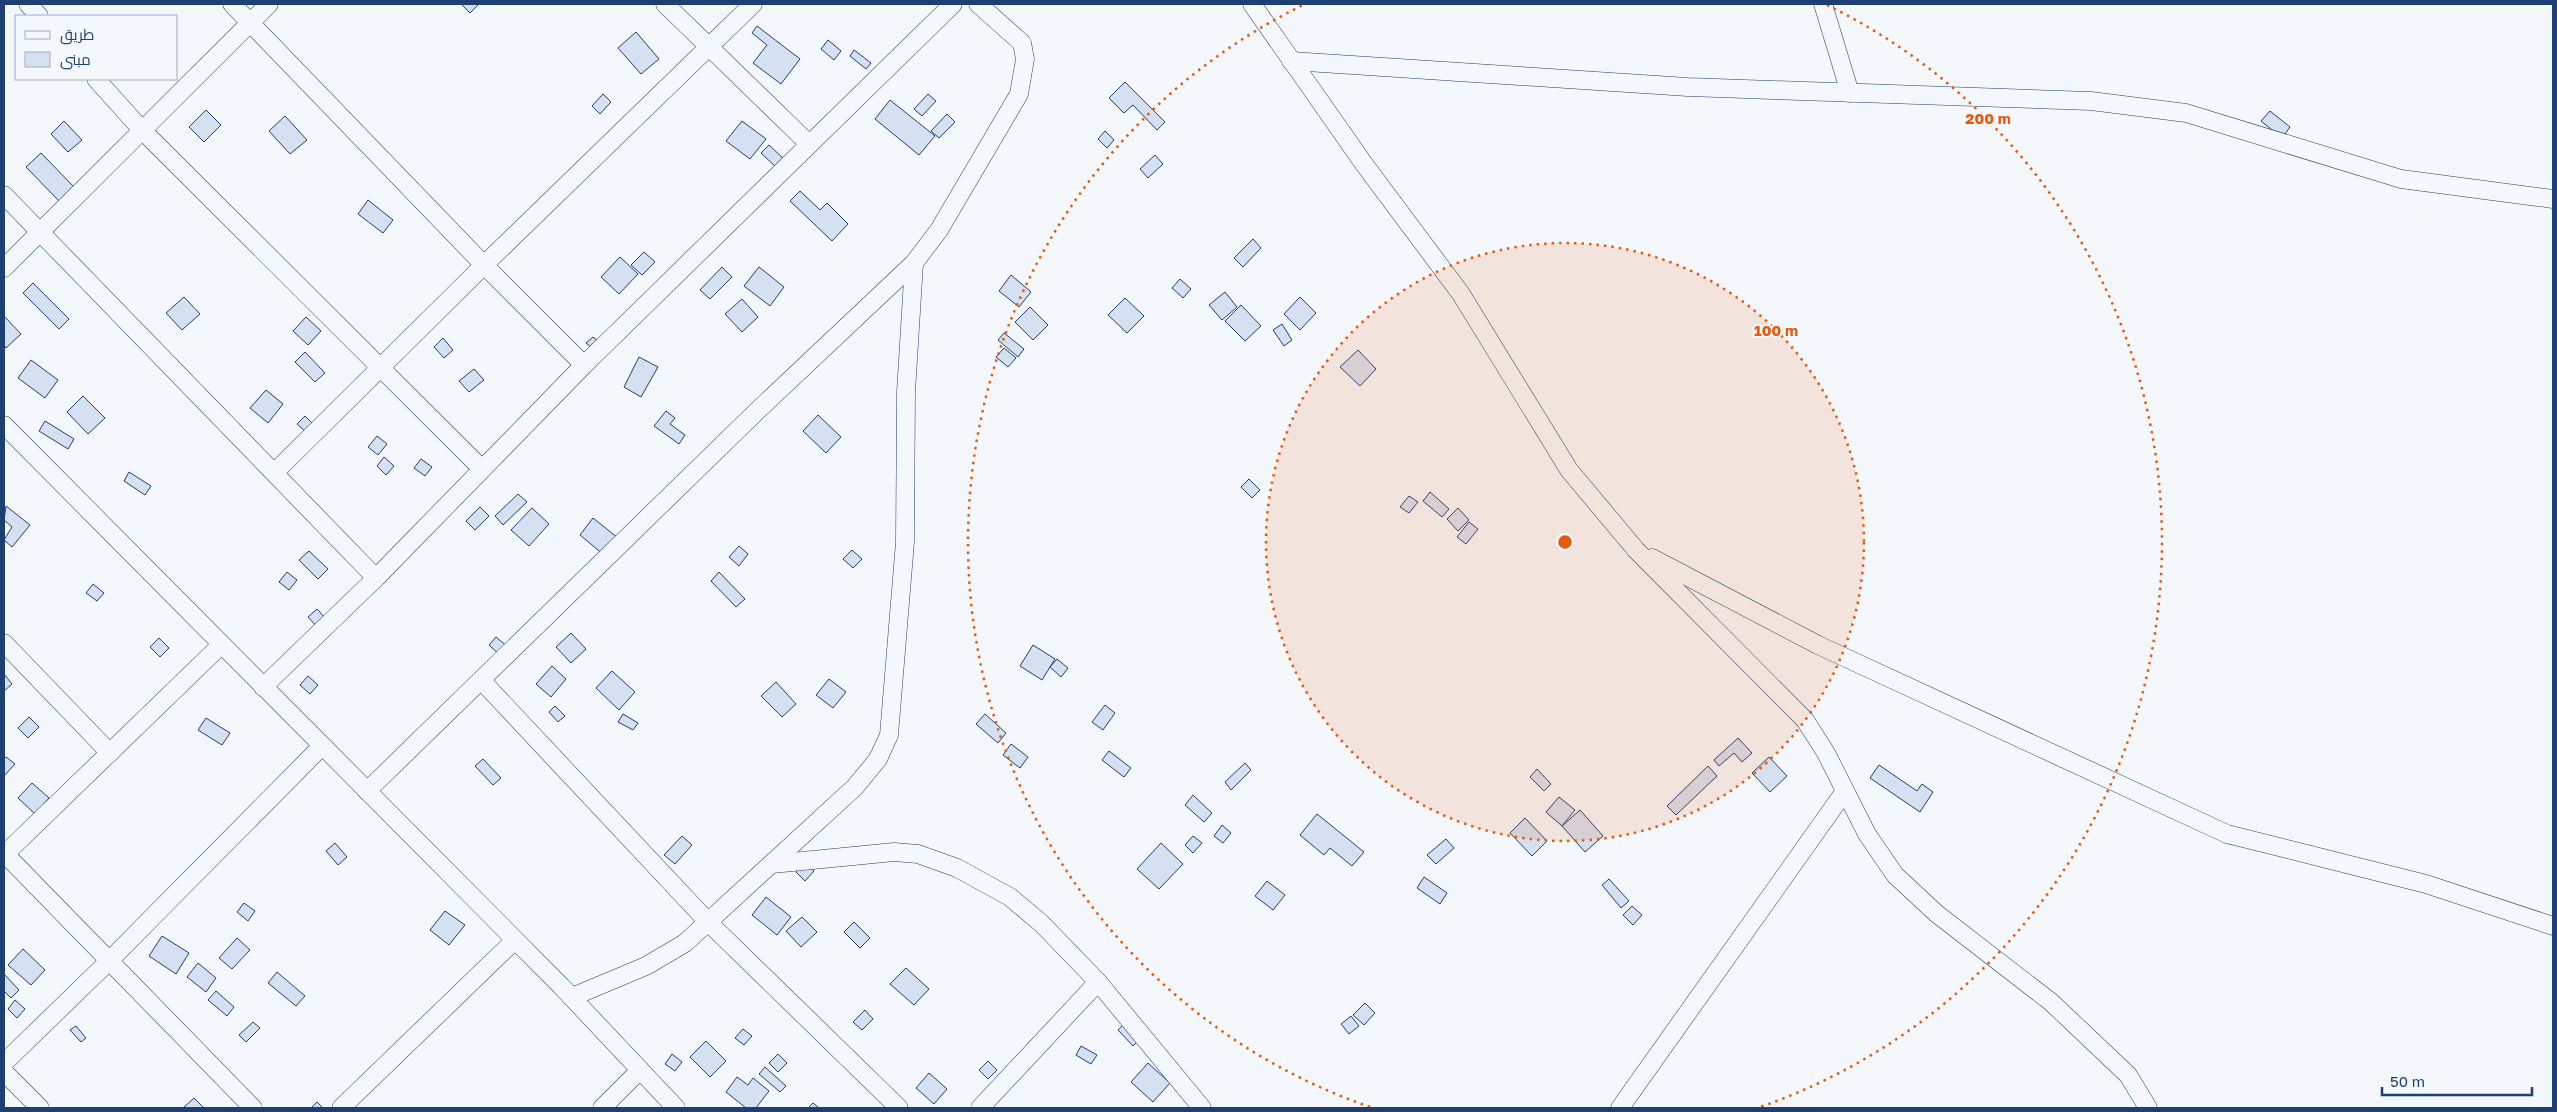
<svg xmlns="http://www.w3.org/2000/svg" width="2557" height="1112" font-family="'Golos Text',Cairo,sans-serif">
	<style>
		.building { fill: #d5e0f0; stroke: #1d3f73 }
		.lines { fill: none; stroke-linecap: round; stroke-linejoin: round }
		.street-casing { stroke: #1d3f73; stroke-width: 19 }
		.street { stroke: #f4f7fb; stroke-width: 18 }
		.ring { fill: none; stroke: #e8590c; stroke-width: 2.5; stroke-dasharray: 2.5 5 }
		.centre { fill: #e8590c; stroke: #f4f7fb; stroke-width: 2.5 }
		.ring-label { font-size: 15px; text-anchor: middle; font-weight: bold; fill: #e8590c; stroke: #f4f7fb; stroke-width: 4; stroke-linejoin: round; paint-order: stroke }
	</style>
	<rect width="100%" height="100%" fill="#f4f7fb"/>
	<g class="building">
		<polygon points="461,4 479,4 470,13"/>
		<polygon points="757,26 800,59 781,84 753,63 767,45 752,33"/>
		<polygon points="636,32 659,59 641,74 618,48"/>
		<polygon points="828,40 841,51 834,60 821,49"/>
		<polygon points="854,50 871,63 866,69 850,56"/>
		<polygon points="1125,82 1165,122 1157,130 1133,105 1124,113 1109,98"/>
		<polygon points="603,94 611,102 600,114 592,106"/>
		<polygon points="928,94 936,101 922,116 914,109"/>
		<polygon points="890,100 935,136 919,155 875,119"/>
		<polygon points="206,110 221,125 204,142 189,127"/>
		<polygon points="2270,111 2290,127 2282,138 2261,121"/>
		<polygon points="947,114 955,122 939,138 931,131"/>
		<polygon points="285,116 307,140 290,154 269,131"/>
		<polygon points="64,121 82,140 68,152 51,134"/>
		<polygon points="742,121 766,139 750,159 726,141"/>
		<polygon points="1105,131 1114,140 1107,148 1098,139"/>
		<polygon points="769,145 786,161 778,169 761,153"/>
		<polygon points="41,153 74,187 59,201 26,167"/>
		<polygon points="1155,155 1163,164 1148,178 1140,169"/>
		<polygon points="800,191 820,210 827,203 848,224 832,241 790,201"/>
		<polygon points="368,200 393,220 383,233 358,214"/>
		<polygon points="1253,239 1261,248 1243,267 1234,258"/>
		<polygon points="644,252 655,262 642,275 631,265"/>
		<polygon points="620,257 638,274 619,294 601,277"/>
		<polygon points="722,267 732,277 710,299 700,290"/>
		<polygon points="759,267 784,287 770,306 744,286"/>
		<polygon points="1011,275 1031,292 1019,307 999,291"/>
		<polygon points="1180,279 1191,289 1183,298 1172,288"/>
		<polygon points="33,283 69,319 59,329 23,293"/>
		<polygon points="1225,292 1237,307 1222,320 1209,305"/>
		<polygon points="184,297 200,314 182,330 166,313"/>
		<polygon points="1300,297 1316,313 1300,330 1284,314"/>
		<polygon points="1125,298 1144,316 1127,333 1108,315"/>
		<polygon points="742,299 758,317 742,332 725,314"/>
		<polygon points="1241,305 1261,326 1245,341 1225,321"/>
		<polygon points="1030,307 1048,325 1033,340 1015,322"/>
		<polygon points="4,316 21,334 6,348 4,345"/>
		<polygon points="306,317 321,331 308,345 293,331"/>
		<polygon points="1282,324 1292,340 1284,346 1273,330"/>
		<polygon points="1004,333 1024,349 1018,357 998,340"/>
		<polygon points="593,337 603,345 597,352 586,343"/>
		<polygon points="443,338 453,350 444,358 434,347"/>
		<polygon points="1004,348 1016,358 1008,367 996,357"/>
		<polygon points="1358,350 1376,369 1360,386 1340,367"/>
		<polygon points="305,352 325,373 315,382 295,362"/>
		<polygon points="639,357 658,367 641,397 624,387"/>
		<polygon points="31,360 58,380 45,398 18,378"/>
		<polygon points="474,369 484,380 469,392 459,381"/>
		<polygon points="266,390 283,404 268,423 250,408"/>
		<polygon points="83,396 105,418 88,434 67,412"/>
		<polygon points="666,411 675,418 670,424 685,435 679,444 654,426"/>
		<polygon points="818,415 841,437 826,453 803,431"/>
		<polygon points="305,416 314,425 307,433 297,424"/>
		<polygon points="45,421 74,439 68,449 39,431"/>
		<polygon points="377,436 387,444 378,455 368,447"/>
		<polygon points="384,457 394,466 386,475 377,466"/>
		<polygon points="421,459 432,467 425,476 414,468"/>
		<polygon points="129,472 151,486 145,495 124,481"/>
		<polygon points="1249,479 1260,490 1252,498 1241,487"/>
		<polygon points="1430,492 1449,509 1442,517 1423,501"/>
		<polygon points="518,494 527,502 503,525 495,516"/>
		<polygon points="1409,496 1418,502 1409,513 1400,507"/>
		<polygon points="6,506 30,525 12,547 4,540 12,527 4,520"/>
		<polygon points="480,507 489,516 475,530 466,521"/>
		<polygon points="532,508 549,524 529,546 511,530"/>
		<polygon points="1458,508 1469,520 1458,531 1447,519"/>
		<polygon points="593,518 618,538 604,555 580,535"/>
		<polygon points="1469,522 1478,529 1466,544 1457,537"/>
		<polygon points="739,546 748,554 739,566 729,557"/>
		<polygon points="852,550 862,559 853,568 843,559"/>
		<polygon points="309,551 328,569 318,579 299,560"/>
		<polygon points="287,572 297,580 289,590 279,582"/>
		<polygon points="719,572 745,599 736,607 711,581"/>
		<polygon points="93,584 104,593 97,601 86,593"/>
		<polygon points="317,609 327,620 318,628 308,617"/>
		<polygon points="571,633 586,649 571,663 556,647"/>
		<polygon points="496,637 508,647 501,656 489,645"/>
		<polygon points="159,638 169,648 160,657 150,647"/>
		<polygon points="1033,645 1055,659 1042,680 1020,666"/>
		<polygon points="1057,659 1068,668 1061,677 1050,667"/>
		<polygon points="552,666 566,679 551,697 536,684"/>
		<polygon points="612,671 635,692 619,710 596,688"/>
		<polygon points="4,674 12,684 4,691"/>
		<polygon points="308,676 318,685 310,694 300,685"/>
		<polygon points="829,679 846,692 833,708 816,695"/>
		<polygon points="776,682 796,704 782,717 761,696"/>
		<polygon points="1105,705 1115,713 1103,730 1092,722"/>
		<polygon points="555,706 565,716 558,722 549,712"/>
		<polygon points="623,714 638,723 633,730 618,722"/>
		<polygon points="985,714 1006,733 998,743 976,724"/>
		<polygon points="29,717 39,727 28,738 18,728"/>
		<polygon points="206,718 230,733 222,745 198,730"/>
		<polygon points="1738,738 1752,753 1742,762 1734,753 1719,766 1714,760"/>
		<polygon points="1011,744 1028,757 1020,768 1003,755"/>
		<polygon points="1109,751 1131,768 1124,777 1102,760"/>
		<polygon points="6,757 15,764 4,776 4,759"/>
		<polygon points="1769,757 1787,776 1770,792 1752,773"/>
		<polygon points="483,759 501,778 493,785 475,766"/>
		<polygon points="1245,763 1251,770 1231,790 1225,782"/>
		<polygon points="1879,765 1917,791 1922,784 1933,792 1920,812 1870,778"/>
		<polygon points="1708,766 1717,776 1676,815 1667,806"/>
		<polygon points="1537,769 1551,784 1544,791 1530,777"/>
		<polygon points="32,783 49,798 35,814 18,798"/>
		<polygon points="1193,795 1212,813 1204,822 1185,805"/>
		<polygon points="1559,797 1575,810 1562,826 1546,812"/>
		<polygon points="1580,810 1603,836 1585,852 1562,826"/>
		<polygon points="1317,814 1364,852 1352,866 1330,848 1324,855 1300,835"/>
		<polygon points="1525,818 1547,841 1532,856 1510,833"/>
		<polygon points="1222,825 1231,833 1223,843 1214,836"/>
		<polygon points="682,836 692,845 675,864 664,855"/>
		<polygon points="1193,836 1202,843 1193,853 1185,845"/>
		<polygon points="1446,839 1454,848 1436,864 1427,855"/>
		<polygon points="335,843 347,857 338,865 326,851"/>
		<polygon points="1161,843 1183,864 1159,889 1137,869"/>
		<polygon points="805,862 814,871 805,881 796,872"/>
		<polygon points="1424,877 1447,893 1440,904 1417,888"/>
		<polygon points="1609,879 1629,901 1621,908 1602,885"/>
		<polygon points="1267,881 1285,895 1273,910 1255,896"/>
		<polygon points="766,897 791,917 777,935 752,915"/>
		<polygon points="244,903 255,911 248,921 237,912"/>
		<polygon points="1632,906 1642,915 1633,925 1623,915"/>
		<polygon points="445,911 465,925 449,945 430,930"/>
		<polygon points="802,917 817,932 801,947 786,931"/>
		<polygon points="854,922 870,938 860,948 844,932"/>
		<polygon points="162,936 189,953 176,974 149,956"/>
		<polygon points="237,938 250,950 232,969 219,958"/>
		<polygon points="23,949 45,970 31,985 8,965"/>
		<polygon points="198,963 216,978 206,992 187,977"/>
		<polygon points="906,968 929,989 914,1005 890,984"/>
		<polygon points="277,972 305,996 296,1006 268,983"/>
		<polygon points="4,974 19,990 11,998 4,991"/>
		<polygon points="216,991 234,1007 227,1016 208,1000"/>
		<polygon points="15,1000 25,1009 17,1018 8,1009"/>
		<polygon points="1365,1003 1375,1013 1364,1025 1353,1015"/>
		<polygon points="865,1010 873,1019 862,1030 853,1022"/>
		<polygon points="1351,1016 1359,1026 1349,1034 1341,1024"/>
		<polygon points="1127,1021 1142,1037 1133,1046 1118,1030"/>
		<polygon points="253,1022 260,1028 246,1042 239,1035"/>
		<polygon points="76,1026 86,1038 81,1042 70,1030"/>
		<polygon points="743,1029 752,1036 744,1045 735,1038"/>
		<polygon points="706,1041 726,1061 710,1077 690,1057"/>
		<polygon points="1081,1046 1097,1055 1091,1064 1076,1055"/>
		<polygon points="672,1054 682,1062 675,1071 665,1064"/>
		<polygon points="778,1054 787,1063 778,1072 769,1063"/>
		<polygon points="988,1061 997,1070 988,1079 979,1070"/>
		<polygon points="1148,1063 1170,1083 1153,1102 1131,1082"/>
		<polygon points="765,1067 786,1086 780,1092 759,1074"/>
		<polygon points="929,1073 947,1089 934,1104 916,1088"/>
		<polygon points="737,1077 748,1085 753,1078 769,1091 756,1108 746,1108 726,1092"/>
		<polygon points="194,1098 204,1108 183,1108"/>
		<polygon points="317,1102 323,1108 311,1108"/>
		<polygon points="813,1103 819,1108 808,1108"/>
	</g>
	<g class="lines">
		<defs>
			<g id="street">
				<polyline points="28,4 39,16"/>
				<polyline points="232,4 484,265 584,365"/>
				<polyline points="665,4 809,144"/>
				<polyline points="1252,4 1364,164 1461,294 1569,470 1636,550 1805,720 1826,753 1867,834 1895,875 1937,914 2051,1002 2128,1075 2148,1108"/>
				<polyline points="1823,4 1850,93"/>
				<polyline points="1291,61 1688,87 2091,101 2186,113 2401,179 2553,199"/>
				<polyline points="96,79 142,130 482,469"/>
				<polyline points="4,195 376,578"/>
				<polyline points="4,268 269,4"/>
				<polyline points="4,425 561,986 676,1108"/>
				<polyline points="275,472 484,265 753,4"/>
				<polyline points="1652,558 1818,645 2227,834 2426,884 2553,926"/>
				<polyline points="4,643 110,753"/>
				<polyline points="481,680 709,923 899,1108"/>
				<polyline points="263,687 376,578 584,365 953,4"/>
				<polyline points="367,791 756,412 914,263 939,230 1019,94 1025,59 1022,43 978,4"/>
				<polyline points="4,853 253,1108"/>
				<polyline points="4,855 221,645"/>
				<polyline points="772,864 894,852 918,854 957,868 1010,897 1042,924 1098,982 1202,1108"/>
				<polyline points="572,997 646,966 685,943 855,787 878,759 889,735 905,542 906,392 914,263"/>
				<polyline points="4,1063 109,961 322,746"/>
				<polyline points="4,1072 40,1108"/>
				<polyline points="341,1108 515,940"/>
				<polyline points="602,1108 640,1070"/>
				<polyline points="980,1108 1098,982"/>
				<polyline points="1620,1108 1845,791"/>
			</g>
		</defs>
		<use href="#street" class="street-casing"/>
		<use href="#street" class="street"/>
	</g>
	<circle cx="1565" cy="542" r="299" fill="#e8590c" fill-opacity=".12"/>
	<g class="ring">
		<circle cx="1565" cy="542" r="299"/>
		<path d="M1370 1107A598 598 0 0 1 1303 5M1827 5A598 598 0 0 1 1760 1107"/>
	</g>
	<circle cx="1565" cy="542" r="8" class="centre"/>
	<g class="ring-label">
		<text x="1988" y="124">200 m</text>
		<text x="1776" y="336">100 m</text>
	</g>
	<rect width="2557" height="1112" fill="none" stroke="#1d3f73" stroke-width="10"/>
	<rect x="15" y="15" width="162" height="65" fill="#f4f7fb" stroke="#9eadc5"/>
	<rect x="25" y="31" width="25" height="8" fill="#f4f7fb" stroke="#9eadc5"/>
	<text x="60" y="40" font-size="15" fill="#1d3f73">طريق</text>
	<rect x="25" y="52" width="25" height="15" fill="#d5e0f0" stroke="#9eadc5"/>
	<text x="60" y="65" font-size="15" fill="#1d3f73">مبنى</text>
	<path d="M2382 1087v8h150v-8" fill="none" stroke="#1d3f73" stroke-width="2.5"/>
	<text x="2390" y="1087" font-size="15" fill="#1d3f73" stroke="#f4f7fb" stroke-width="4" paint-order="stroke">50 m</text>
</svg>
